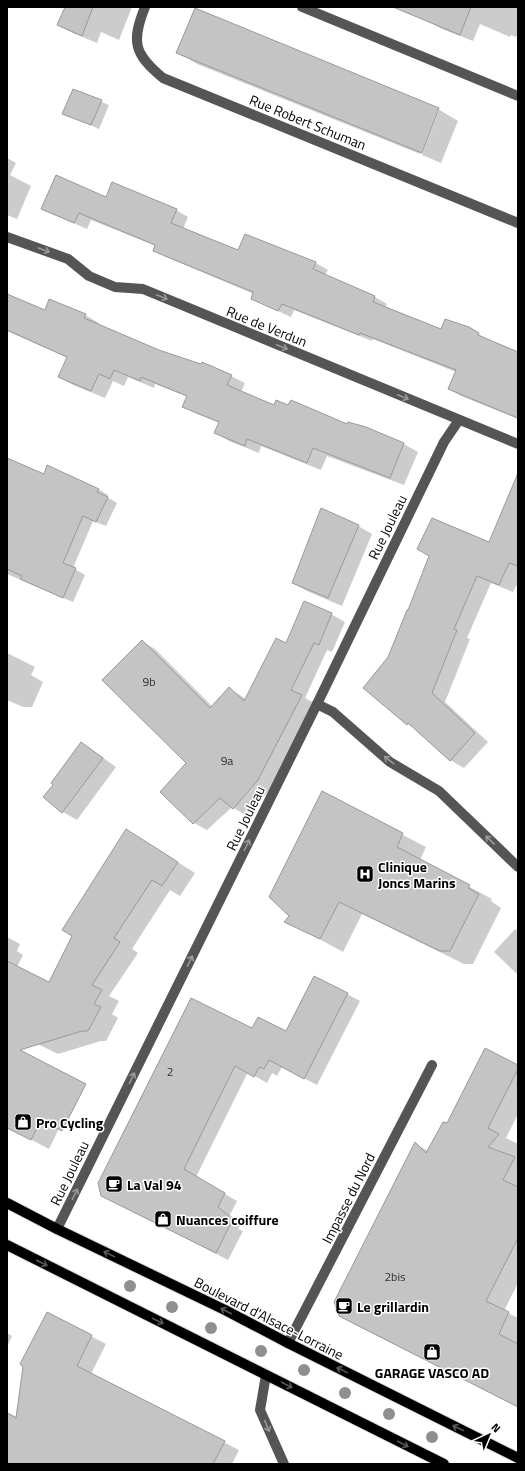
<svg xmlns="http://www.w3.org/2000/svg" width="525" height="1471" font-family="'Titillium Web',sans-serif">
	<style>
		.shadow { fill: #0003 }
		.building { fill: #c4c4c4; stroke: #999 }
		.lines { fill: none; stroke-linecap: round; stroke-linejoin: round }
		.major-casing { stroke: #dbdbdb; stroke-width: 12 }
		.minor { stroke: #555; stroke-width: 10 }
		.major { stroke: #000; stroke-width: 10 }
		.tree { fill: #8f8f8f }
		.oneway { stroke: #999 }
		.oneway2 { stroke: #595959 }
		.labels { text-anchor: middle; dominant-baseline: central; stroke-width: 3; stroke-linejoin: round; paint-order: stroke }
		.number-label { font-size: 12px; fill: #313131 }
		.street-label { font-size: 14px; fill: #000; stroke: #fff }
		.poi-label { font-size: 14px; font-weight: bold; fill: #000; stroke: #fff; text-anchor: start }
	</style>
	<rect width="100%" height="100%" fill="#fff"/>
	<g class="shadow">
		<polygon points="66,7 132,7 119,40 101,32 97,43 73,33 58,25"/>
		<polygon points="435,7 518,7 518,34 516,37 511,35 510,37 480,24 473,41 442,29 429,22"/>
		<polygon points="177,52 438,109 458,121 441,163 422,155 439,110 437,110 420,154 197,64"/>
		<polygon points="73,90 109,105 99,129 64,113"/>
		<polygon points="7,158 16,163 10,175 31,186 17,219 7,215"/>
		<polygon points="106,199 176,210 188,217 183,229 238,252 246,235 316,263 328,270 325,275 375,297 387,304 385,308 442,331 478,334 490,341 518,353 518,419 461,396 449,389 456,372 373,339 372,341 294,310 291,317 252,299 254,294 166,257 154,250 156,246 91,220 87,229 55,215 42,208"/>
		<polygon points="7,295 45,311 85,315 99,323 98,325 159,351 231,376 245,383 241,392 275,406 347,426 365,428 404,444 418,452 404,485 327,456 321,470 261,446 259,453 229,441 216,433 220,423 197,414 184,406 188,397 155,384 154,388 128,377 124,386 113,381 105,398 73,385 59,377 68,358 7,331"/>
		<polygon points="7,460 44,475 98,489 108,495 107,497 117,503 106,526 93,521 73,568 85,575 73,602 7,574"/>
		<polygon points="518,487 518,587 516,586 513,592 491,583 467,638 470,639 445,702 488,742 464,768 450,760 416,729 408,724 364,688 490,543"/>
		<polygon points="358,526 372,534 342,606 307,591 293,583"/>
		<polygon points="331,614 345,622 332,652 327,650 305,698 314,703 271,788 247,816 232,807 207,830 194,823 187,763 142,641 155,649 212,706 230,689 246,699 287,645"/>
		<polygon points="7,653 35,667 31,675 43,682 32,707 23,707 7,700"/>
		<polygon points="81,743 95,752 116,767 77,820 63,812 54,785"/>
		<polygon points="322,793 426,847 420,860 492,899 491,901 501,908 473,964 464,964 362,914 343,952 286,921 290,916"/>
		<polygon points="144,841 195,873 180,896 170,890 132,949 138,953 109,996 119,1001 112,1014 118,1018 106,1041 101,1041 58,1054 7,1029 7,937 20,944 17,951 23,955 17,967 49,984"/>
		<polygon points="515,929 518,931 518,975 494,952"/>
		<polygon points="347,994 360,1001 317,1085 282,1067 277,1076 272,1073 267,1083 248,1072 196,1177 237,1201 230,1215 241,1224 238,1229 243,1231 228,1260 115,1202 252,1029 286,1032"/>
		<polygon points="518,1066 518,1114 506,1138 518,1144 518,1283 504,1311 518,1318 518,1407 358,1326 339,1315 416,1144 428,1151 447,1125"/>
		<polygon points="7,1081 67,1112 49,1149 7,1127"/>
		<polygon points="47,1313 106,1344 91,1374 239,1450 232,1464 7,1464 7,1412 17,1417"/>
		<polygon points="7,1333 12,1336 7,1347"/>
	</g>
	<g class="building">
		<polygon points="65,7 93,7 82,36 57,25"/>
		<polygon points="393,7 471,7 460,35"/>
		<polygon points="195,8 439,108 422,153 176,53"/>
		<polygon points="73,89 102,100 91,125 62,114"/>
		<polygon points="56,175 106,197 112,182 177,209 171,223 238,250 245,234 316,262 313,269 375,296 373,302 441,329 445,319 469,327 479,333 478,335 518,352 518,418 448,389 456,370 360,333 359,335 282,304 278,311 251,299 253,292 153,251 155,245 79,213 74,223 41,209"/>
		<polygon points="7,294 45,310 49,299 86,314 84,318 159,350 201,364 202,362 232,375 227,385 274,405 276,400 288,405 291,400 347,424 348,422 366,427 404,443 390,478 313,448 307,463 247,439 245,446 214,433 219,422 182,407 187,396 141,377 140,381 114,370 110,379 99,374 91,391 58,377 67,357 7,330"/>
		<polygon points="7,458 44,474 47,465 99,489 97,492 108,497 96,522 83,516 63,563 76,568 63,598 20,579 22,576 7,569"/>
		<polygon points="518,473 518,566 509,563 499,585 477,576 454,629 457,630 432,693 475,733 450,761 408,723 407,725 363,688 388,657 407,610 408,610 429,556 417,549 432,518 489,542"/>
		<polygon points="321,508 359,525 328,598 292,583"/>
		<polygon points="304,601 332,613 319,645 314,643 291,690 302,695 258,780 233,809 220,798 193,824 160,792 186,763 102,680 142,640 210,708 229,687 244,701 276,638 286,643"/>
		<polygon points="81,742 103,758 62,813 43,797 53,785 51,783"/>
		<polygon points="322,791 403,833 397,847 470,885 468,888 479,894 450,951 440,951 339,902 320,939 284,922 289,916 269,897"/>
		<polygon points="126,829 178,862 162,886 152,880 114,938 120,942 92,985 102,990 94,1004 101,1007 88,1031 82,1031 20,1050 86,1084 62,1131 41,1120 31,1140 7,1128 7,961 49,982 72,936 62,930"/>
		<polygon points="314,976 348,993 304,1079 269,1060 264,1069 259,1067 254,1077 235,1066 184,1169 225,1193 218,1207 229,1216 226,1221 231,1223 216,1253 101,1196 98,1183 191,998 252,1028 258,1017 286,1031"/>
		<polygon points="485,1048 518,1065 518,1069 488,1128 499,1134 488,1147 515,1157 503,1180 518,1187 518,1238 486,1301 509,1312 499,1334 518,1344 518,1407 339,1316 334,1302 415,1142 426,1153 443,1122 447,1123"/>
		<polygon points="47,1312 92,1335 77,1366 225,1441 213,1464 7,1464 7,1413 16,1418 23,1367 20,1364"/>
	</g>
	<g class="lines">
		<defs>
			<g id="major">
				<polyline points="7,1203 57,1229 225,1310 288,1343 518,1458"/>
				<polyline points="7,1245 444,1464"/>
			</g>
		</defs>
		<use href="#major" class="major-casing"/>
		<g class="minor">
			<path d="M145,7C131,42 134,54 163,78L518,223"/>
			<polyline points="302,7 518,96"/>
			<polyline points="7,237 68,259 89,276 115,287 143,289 518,444"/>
			<polyline points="317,704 333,712 390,762 439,791 518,867"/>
			<polyline points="57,1229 317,704 444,442 459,420"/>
			<polyline points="288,1343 432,1065"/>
			<polyline points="266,1375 260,1410 284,1464"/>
		</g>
		<use href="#major" class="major"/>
	</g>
	<g class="tree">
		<circle cx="130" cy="1286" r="6"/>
		<circle cx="172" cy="1307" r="6"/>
		<circle cx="211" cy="1328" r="6"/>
		<circle cx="261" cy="1351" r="6"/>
		<circle cx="304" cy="1370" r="6"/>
		<circle cx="345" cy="1393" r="6"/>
		<circle cx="389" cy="1414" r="6"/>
		<circle cx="432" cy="1437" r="6"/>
	</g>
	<defs><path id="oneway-shaft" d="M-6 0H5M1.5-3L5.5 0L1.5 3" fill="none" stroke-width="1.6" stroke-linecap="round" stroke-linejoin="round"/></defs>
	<g class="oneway">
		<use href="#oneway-shaft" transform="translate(44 250) rotate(20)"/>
		<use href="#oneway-shaft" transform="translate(162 297) rotate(22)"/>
		<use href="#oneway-shaft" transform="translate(282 347) rotate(22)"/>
		<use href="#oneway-shaft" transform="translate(403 397) rotate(22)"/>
		<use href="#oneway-shaft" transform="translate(389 760) rotate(-142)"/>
		<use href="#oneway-shaft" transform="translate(490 840) rotate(-136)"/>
		<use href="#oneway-shaft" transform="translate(247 845) rotate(-64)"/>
		<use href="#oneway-shaft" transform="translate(190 961) rotate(-64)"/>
		<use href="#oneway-shaft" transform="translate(132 1078) rotate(-64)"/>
		<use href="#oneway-shaft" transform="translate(75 1194) rotate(-63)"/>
		<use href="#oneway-shaft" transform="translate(267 1426) rotate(67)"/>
	</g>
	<g class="oneway2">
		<use href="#oneway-shaft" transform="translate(109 1254) rotate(-154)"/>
		<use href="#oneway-shaft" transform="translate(42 1263) rotate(27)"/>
		<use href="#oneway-shaft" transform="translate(226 1311) rotate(-153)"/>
		<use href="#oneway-shaft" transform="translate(158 1321) rotate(26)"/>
		<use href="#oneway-shaft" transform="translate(342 1370) rotate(-154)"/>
		<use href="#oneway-shaft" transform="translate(287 1385) rotate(27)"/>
		<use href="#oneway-shaft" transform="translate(458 1428) rotate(-154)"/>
		<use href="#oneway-shaft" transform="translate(403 1444) rotate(27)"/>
	</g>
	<defs>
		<symbol id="hospital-square" viewBox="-11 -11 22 22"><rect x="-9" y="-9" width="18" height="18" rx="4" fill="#000" stroke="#fff"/><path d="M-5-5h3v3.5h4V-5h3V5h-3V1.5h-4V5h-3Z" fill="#fff"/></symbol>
		<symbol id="shop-square" viewBox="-11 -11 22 22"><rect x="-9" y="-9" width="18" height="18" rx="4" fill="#000" stroke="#fff"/><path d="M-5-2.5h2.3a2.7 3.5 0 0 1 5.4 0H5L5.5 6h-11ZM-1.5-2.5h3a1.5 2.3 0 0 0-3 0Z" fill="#fff"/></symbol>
		<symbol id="cafe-square" viewBox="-11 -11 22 22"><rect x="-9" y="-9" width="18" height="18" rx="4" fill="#000" stroke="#fff"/><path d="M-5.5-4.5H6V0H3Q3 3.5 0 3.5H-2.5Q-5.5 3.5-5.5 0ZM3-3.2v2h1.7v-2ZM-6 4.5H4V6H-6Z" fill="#fff"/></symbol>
	</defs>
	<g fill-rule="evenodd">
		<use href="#hospital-square" x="355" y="864" width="20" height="20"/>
		<use href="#shop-square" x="13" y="1112" width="20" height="20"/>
		<use href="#cafe-square" x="104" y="1174" width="20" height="20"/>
		<use href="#shop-square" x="153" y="1209" width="20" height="20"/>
		<use href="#cafe-square" x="334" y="1296" width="20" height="20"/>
		<use href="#shop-square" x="422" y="1342" width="20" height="20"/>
	</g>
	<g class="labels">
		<g class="number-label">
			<text x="149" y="681">9b</text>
			<text x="227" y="760">9a</text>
			<text x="170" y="1071">2</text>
			<text x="395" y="1276">2bis</text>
		</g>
		<g class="street-label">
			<text transform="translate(308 122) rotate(22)">Rue Robert Schuman</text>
			<text transform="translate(267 326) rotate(22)">Rue de Verdun</text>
			<text transform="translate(387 527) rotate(-64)">Rue Jouleau</text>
			<text transform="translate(245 818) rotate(-64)">Rue Jouleau</text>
			<text transform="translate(69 1173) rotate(-64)">Rue Jouleau</text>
			<text transform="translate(348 1198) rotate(-63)">Impasse du Nord</text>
			<text transform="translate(269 1318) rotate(27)">Boulevard d'Alsace-Lorraine</text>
		</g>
		<g class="poi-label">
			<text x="378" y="866">Clinique<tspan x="378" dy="16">Joncs Marins</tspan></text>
			<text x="36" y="1122">Pro Cycling</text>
			<text x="127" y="1184">La Val 94</text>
			<text x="176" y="1219">Nuances coiffure</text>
			<text x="357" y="1306">Le grillardin</text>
			<text x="432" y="1372" text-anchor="middle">GARAGE VASCO AD</text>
		</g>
	</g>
	<rect width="525" height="1471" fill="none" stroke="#000000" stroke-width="16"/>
	<g transform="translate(489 1435) rotate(44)" stroke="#ffffff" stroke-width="3" paint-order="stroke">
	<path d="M0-3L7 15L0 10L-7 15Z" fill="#000000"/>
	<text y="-6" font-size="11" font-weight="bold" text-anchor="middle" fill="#000000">N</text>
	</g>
</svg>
